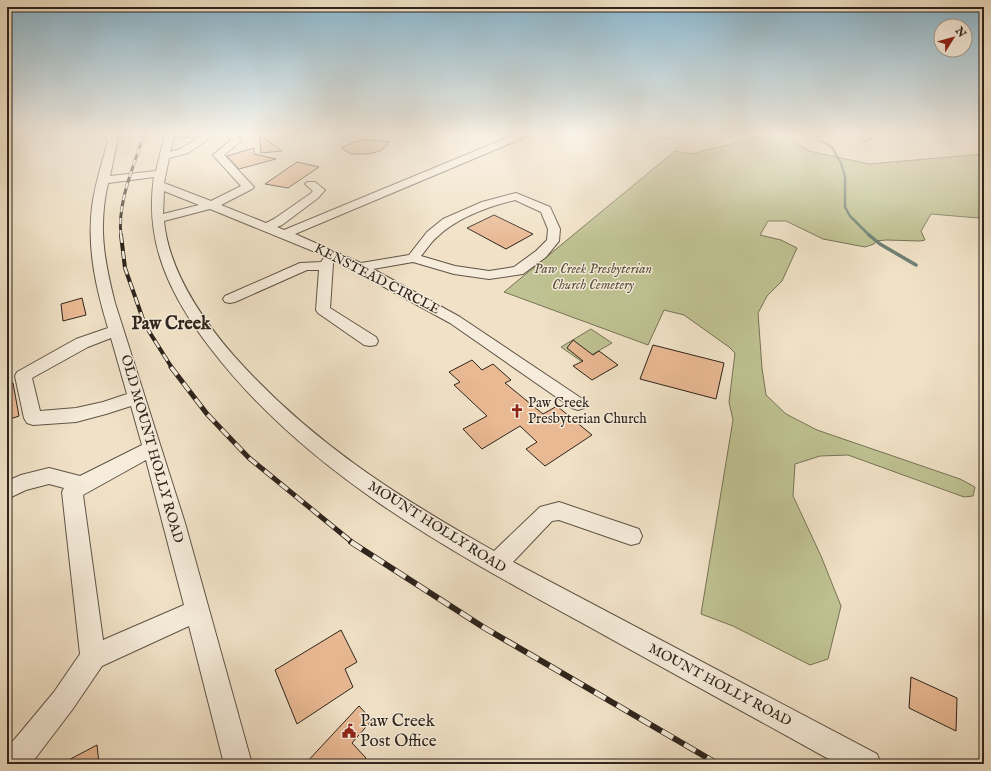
<svg xmlns="http://www.w3.org/2000/svg" width="991" height="771" font-family="'IM FELL English',serif">
	<style>
		.green { fill: #bfc292; stroke: #767357 }
		.lines { fill: none; stroke-linecap: round; stroke-linejoin: round }
		.stream-far1 { stroke: #6f8075; stroke-width: 2.5 }
		.stream { stroke: #6f8075; stroke-width: 3.5 }
		.building { fill: #e9b994; stroke: #2e241c }
		.minor-casing { stroke: #5f5447; stroke-width: 2 }
		.minor { fill: #f6ecdb; fill-rule: evenodd }
		.rail-far3-casing { stroke: #2e241c; stroke-width: 3 }
		.rail-far2-casing { stroke: #2e241c; stroke-width: 4 }
		.rail-far1-casing { stroke: #2e241c; stroke-width: 5 }
		.rail-casing { stroke: #2e241c; stroke-width: 6 }
		.rail-far3 { stroke: #f6ecdb; stroke-width: 2; stroke-dasharray: 6; stroke-linecap: butt }
		.rail-far2 { stroke: #f6ecdb; stroke-width: 2.5; stroke-dasharray: 8; stroke-linecap: butt }
		.rail-far1 { stroke: #f6ecdb; stroke-width: 3.5; stroke-dasharray: 10; stroke-linecap: butt }
		.rail { stroke: #f6ecdb; stroke-width: 4.5; stroke-dasharray: 13; stroke-linecap: butt }
		.labels { text-anchor: middle; dominant-baseline: central; stroke-width: 3; stroke-linejoin: round; paint-order: stroke }
		.park-label { font-size: 14px; font-style: italic; fill: #5a533f; stroke: #f6ecdb }
		.street-label { font-size: 14px; fill: #2e241c; stroke: #f6ecdb }
		.poi-label { font-size: 14px; fill: #2e241c; stroke: #f6ecdb; text-anchor: start }
		.near-poi-label { font-size: 17px; fill: #2e241c; stroke: #f6ecdb; text-anchor: start }
		.district-label { font-size: 18px; font-weight: bold; fill: #2e241c; stroke: #f6ecdb }
	</style>
	<rect width="100%" height="100%" fill="#f1e2c7"/>
	<filter id="stains"><feTurbulence type="fractalNoise" baseFrequency=".005" numOctaves="4"/><feColorMatrix values="0 0 0 0 .2 0 0 0 0 .09 0 0 0 0 .02 0 0 0 .5 -.17"/></filter>
	<radialGradient id="worn" r=".72"><stop offset=".6" stop-color="#630" stop-opacity="0"/><stop offset="1" stop-color="#630" stop-opacity=".3"/></radialGradient>
	<g class="green">
		<polygon points="771,134 782,134 809,151 869,164 984,154 984,206 978,218 931,214 921,231 925,240 920,241 886,240 876,241 874,244 865,247 823,239 786,221 768,221 760,235 781,240 797,248 782,281 767,296 758,313 762,368 766,395 786,414 817,430 960,479 975,487 973,496 964,497 848,455 820,456 795,464 793,496 821,556 841,606 828,659 810,665 733,626 701,614 733,420 729,402 735,353 729,347 684,315 664,310 648,345 504,292 675,151 691,154"/>
		<polygon points="591,329 612,343 581,361 561,347"/>
	</g>
	<g class="lines">
		<g class="stream-far1">
			<polyline points="817,137 818,134"/>
			<polyline points="821,141 832,147 841,163 845,177 845,207 850,216 870,236"/>
		</g>
		<polyline class="stream" points="869,235 880,244 916,265"/>
	</g>
	<g class="building">
		<polygon points="260,135 282,151 261,153"/>
		<polygon points="363,140 369,140 390,142 380,151 369,154 351,154 341,148 352,143"/>
		<polygon points="254,148 254,154 276,159 239,169 227,156"/>
		<polygon points="297,162 319,167 288,188 265,184"/>
		<polygon points="494,215 533,234 506,249 467,228"/>
		<polygon points="82,298 86,315 63,321 61,304"/>
		<polygon points="573,340 593,355 599,351 618,365 592,380 573,366 583,361 567,348"/>
		<polygon points="653,345 724,363 716,399 640,379"/>
		<polygon points="472,360 482,370 493,364 511,380 505,383 543,414 557,406 592,435 545,466 526,449 537,442 520,426 482,449 463,429 487,416 454,385 460,382 449,372"/>
		<polygon points="13,383 19,416 7,420 7,384"/>
		<polygon points="341,630 357,662 345,669 353,687 297,724 275,670"/>
		<polygon points="911,677 957,698 956,731 909,708"/>
		<polygon points="359,706 372,720 352,743 366,758 360,764 305,764"/>
		<polygon points="97,745 99,764 61,764"/>
	</g>
	<g class="lines">
		<defs>
			<g id="minor">
				<path d="M104,134H115L118,138L110,176L156,171L165,134H216L188,153L169,158L164,183L211,201L241,186L213,155L231,140L226,134H236L241,141L224,155L254,187L252,189L221,205L266,223L274,219L310,194L313,191L305,184L307,182H315L325,190L318,198L282,225L277,227L284,230L516,134H530L528,136L295,234L361,263L409,255L427,232L443,219L482,202L516,193L550,207L560,229L559,241L546,257L523,274L489,279L454,274L413,262L373,269L460,317L584,400L587,404L584,408L578,410L572,408L450,323L335,260L333,264L330,308L376,337L378,341L376,345L370,346L364,345L318,313L316,310L319,270H307L235,302L230,303L225,302L223,299L225,296L300,263L321,262L325,256L210,209L164,221C169,272 202,319 234,356C310,441 396,496 494,551L540,507L559,502L639,529L642,536L639,543L631,545L559,520L552,521L513,562L877,754L881,764H839L825,757C751,716 678,676 604,635C462,557 312,480 211,349C171,297 144,244 154,177L108,183C98,227 104,260 115,303L185,523L252,764H224L189,626L102,666L72,710L34,760L26,764H7V744L14,740L54,692L80,654L62,492L64,488L49,484L26,490L7,499V481L21,475L49,468L80,476L142,445L131,406L106,414L76,422L33,425L27,423L24,418L15,376L17,372L76,339L108,328C96,288 87,249 92,207C95,184 102,163 108,141ZM174,137H200L180,149L170,152ZM164,191L199,205L163,214ZM515,200L541,212L548,229L547,240L536,251L514,267L489,271L455,266L421,256C426,250 431,242 437,237C458,217 487,207 515,200ZM111,338L127,394L103,402L76,408L40,411L32,378L88,347ZM146,460L184,605L103,640L83,495Z"/>
				<path d="M655,134H681C676,139 660,139 655,134Z"/>
				<polygon points="864,134 874,134 869,140 866,141 861,138"/>
			</g>
		</defs>
		<use href="#minor" class="minor-casing"/>
		<use href="#minor" class="minor"/>
		<defs>
			<path id="rail-far3" d="M121,236C117,202 134,166 144,134"/>
			<polyline id="rail-far2" points="121,235 125,268 145,325 172,368"/>
			<polyline id="rail-far1" points="171,367 207,414 249,458 353,543"/>
			<polyline id="rail" points="351,542 483,627 718,764"/>
		</defs>
		<use href="#rail-far3" class="rail-far3-casing"/>
		<use href="#rail-far2" class="rail-far2-casing"/>
		<use href="#rail-far1" class="rail-far1-casing"/>
		<use href="#rail" class="rail-casing"/>
		<use href="#rail-far3" class="rail-far3"/>
		<use href="#rail-far2" class="rail-far2"/>
		<use href="#rail-far1" class="rail-far1"/>
		<use href="#rail" class="rail"/>
	</g>
	<linearGradient id="sky" x2="0" y2="1"><stop stop-color="#89b8d2"/><stop offset="0.55" stop-color="#f9f2e6"/><stop offset="1" stop-color="#f9f2e6" stop-opacity="0"/></linearGradient>
	<rect width="991" height="242" fill="url(#sky)"/>
	<defs>
		<symbol id="church-bare" viewBox="-9 -9 18 18"><path d="M-1.2-6h2.4v3.5h3.3v2.4h-3.3V6h-2.4V-.1h-3.3v-2.4h3.3Z" fill="#8f2418" stroke="#f6ecdb" stroke-width="2.5" paint-order="stroke"/></symbol>
		<symbol id="civic-bare" viewBox="-9 -9 18 18"><path d="M-.6-6.5H3V-4.5H.6V-3L4-1V1h2V6H-6V1h2V-1L-.6-3ZM-1.2 2.5V6h2.4V2.5Z" fill="#8f2418" stroke="#f6ecdb" stroke-width="2.5" paint-order="stroke"/></symbol>
	</defs>
	<g fill-rule="evenodd">
		<use href="#church-bare" x="507" y="401" width="20" height="20"/>
		<use href="#civic-bare" x="339" y="721" width="20" height="20"/>
	</g>
	<g class="labels">
		<g class="park-label">
			<text x="593" y="269">Paw Creek Presbyterian<tspan x="593" dy="16">Church Cemetery</tspan></text>
		</g>
		<g class="street-label">
			<text transform="translate(377 279) rotate(27)">KENSTEAD CIRCLE</text>
			<text transform="translate(152 449) rotate(74)">OLD MOUNT HOLLY ROAD</text>
			<text transform="translate(437 527) rotate(32)">MOUNT HOLLY ROAD</text>
			<text transform="translate(720 685) rotate(28)">MOUNT HOLLY ROAD</text>
		</g>
		<g class="poi-label">
			<text x="528" y="403">Paw Creek<tspan x="528" dy="16">Presbyterian Church</tspan></text>
		</g>
		<g class="near-poi-label">
			<text x="360" y="721">Paw Creek<tspan x="360" dy="20">Post Office</tspan></text>
		</g>
		<g class="district-label">
			<text x="171" y="324">Paw Creek</text>
		</g>
	</g>
	<rect width="991" height="771" fill="none" stroke="#f1e2c7" stroke-width="24"/>
	<rect x="8" y="8" width="975" height="755" fill="none" stroke="#2e241c" stroke-width="2"/>
	<rect x="12" y="12" width="967" height="747" fill="none" stroke="#2e241c"/>
	<g transform="translate(953 38) rotate(53)"><circle r="19" fill="#f6ecdb" stroke="#a69c8f"/>
	<path d="M0-3L7 15L0 10L-7 15Z" fill="#8f2418"/>
	<text y="-6" font-size="11" font-weight="bold" text-anchor="middle" fill="#2e241c">N</text>
	</g>
	<rect width="100%" height="100%" filter="url(#stains)"/>
	<rect width="100%" height="100%" fill="url(#worn)"/>
</svg>
